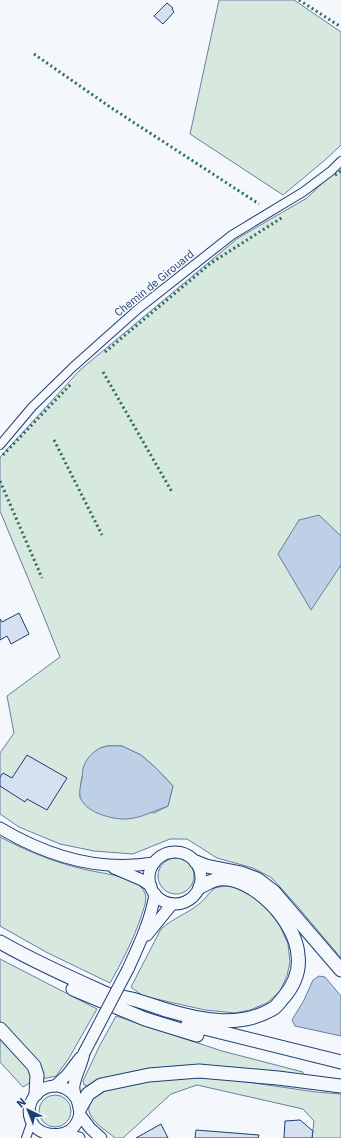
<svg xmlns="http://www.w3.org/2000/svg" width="341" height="1138" font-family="'IBM Plex Sans',sans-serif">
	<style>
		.green { fill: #d7e8df; stroke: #687fa3; fill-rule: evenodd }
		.water { fill: #bed0e5; stroke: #687fa3 }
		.building { fill: #d5e0f0; stroke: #1d3f73 }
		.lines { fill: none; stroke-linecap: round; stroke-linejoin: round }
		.street-casing { stroke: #1d3f73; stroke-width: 10 }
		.secondary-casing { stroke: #1d3f73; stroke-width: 13 }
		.primary-casing { stroke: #1d3f73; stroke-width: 15 }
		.street { stroke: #f4f7fb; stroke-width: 8 }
		.secondary { stroke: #f4f7fb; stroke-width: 11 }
		.primary { stroke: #f4f7fb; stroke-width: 13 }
		.secondary-bridge-casing { stroke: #1d3f73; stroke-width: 13; stroke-linecap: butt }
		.secondary-bridge { stroke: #f4f7fb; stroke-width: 11 }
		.hedge { stroke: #2c6c60; stroke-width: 3; stroke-dasharray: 2 3; stroke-linecap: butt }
		.labels { text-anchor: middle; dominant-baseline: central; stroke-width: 3; stroke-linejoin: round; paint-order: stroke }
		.street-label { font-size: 11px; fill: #1d3f73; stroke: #f4f7fb }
	</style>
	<rect width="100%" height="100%" fill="#f4f7fb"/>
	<g class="green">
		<polygon points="219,0 294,0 341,32 341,145 325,160 283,195 190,134"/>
		<path d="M341,165V958L298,907L272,878L253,868L217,858L187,839H170L133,854L94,851L60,844L19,827L0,814V753L14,733L7,696L60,657L40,607L0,511V457L80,370L238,238L307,198ZM122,746L141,755L156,768L173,786L168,806L154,813L80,798C80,779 84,755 103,747C108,745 116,746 122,746Z"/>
		<path d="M0,837C25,850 51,861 79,868C97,873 118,874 135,882C139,884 143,889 145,893C148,901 142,912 140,920C132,942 122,962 110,983L46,952L0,926Z"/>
		<circle cx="176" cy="876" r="18"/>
		<path d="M224,886L237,887L251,893L269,911L280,926L288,944L290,962L287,976L280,991L267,1003L250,1010L235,1013L205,1010L143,996L131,987L161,929C173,918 187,914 199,904C205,900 209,892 215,888C217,887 222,887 224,886Z"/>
		<polygon points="0,959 97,1009 69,1058 56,1076 33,1081 23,1087 0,1062"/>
		<polygon points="116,1016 222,1051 303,1072 303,1077 222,1067 98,1081 88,1086 84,1085 83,1081 99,1047"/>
		<path d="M178,1078H219L316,1092L341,1094V1138H312L314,1121L303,1109L197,1085L171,1094L123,1138H115C107,1131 91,1122 89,1111C84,1083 161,1080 178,1078Z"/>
		<circle cx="55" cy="1111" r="16"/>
	</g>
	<g class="water">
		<polygon points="319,515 341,536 341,565 311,610 278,554 299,520"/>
		<path d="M122,746L141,755L156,768L173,786L168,806C154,811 141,818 127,819C113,820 83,812 80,796C79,790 81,784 82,778C83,775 82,772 83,769C85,759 94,750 103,747C109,745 116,746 122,746Z"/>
		<polygon points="319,976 325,977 341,996 341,1036 295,1026 292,1020 304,1000 313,980"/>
	</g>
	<g class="building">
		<polygon points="167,3 173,8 172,9 174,12 163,24 154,16"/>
		<polygon points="19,613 29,634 11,644 7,636 0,640 0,619 2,622"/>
		<polygon points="27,755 67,778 47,810 27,799 25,802 0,786 0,777 3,773 12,778"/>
		<polygon points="300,1120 313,1131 312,1138 284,1138 285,1121"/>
		<polygon points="161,1124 168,1138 136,1138"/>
		<polygon points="196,1130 259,1135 258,1138 195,1138"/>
	</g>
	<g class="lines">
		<defs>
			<g id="street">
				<polyline points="0,445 32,407 73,367 138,309 232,235 303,192 331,171 341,161"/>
				<polyline points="26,1138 32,1121"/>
			</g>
			<g id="secondary">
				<path d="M0,828C47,856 100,872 154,863"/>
				<circle cx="175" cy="878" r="26"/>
				<polyline points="114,868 142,880 151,886"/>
				<polyline points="147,935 172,904"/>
				<path d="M128,969C139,945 151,920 155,894"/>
				<polyline points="55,1086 67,1075 80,1058"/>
				<path d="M76,1098C55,1068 14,1100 35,1127C47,1138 71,1138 78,1120C84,1106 72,1097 74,1085C76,1074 82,1064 84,1053"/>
				<polyline points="80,1115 90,1128 101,1138"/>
				<polyline points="62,1135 79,1138"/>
			</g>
			<g id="primary">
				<polyline points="196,862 206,866 241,873 257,879 274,892 341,970"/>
				<path d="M0,942C38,964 78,981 118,999"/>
				<polyline points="73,989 145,1019 197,1035"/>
				<path d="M110,996C129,996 144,1003 163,1009C198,1020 241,1029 274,1008C278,1005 281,1000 284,997C294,985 300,970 298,955C296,922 254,876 219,879C212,880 206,884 200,887"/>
				<polyline points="188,1024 341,1062"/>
				<polyline points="0,1029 34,1066 37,1075 36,1094"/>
				<polyline points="80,1108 88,1094 101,1085 149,1075 199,1071 278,1078 341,1086"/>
			</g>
		</defs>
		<use href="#street" class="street-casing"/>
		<use href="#secondary" class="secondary-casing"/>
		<use href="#primary" class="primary-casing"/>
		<use href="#street" class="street"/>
		<use href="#secondary" class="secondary"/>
		<use href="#primary" class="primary"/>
		<defs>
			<polyline id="secondary-bridge" points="84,1053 128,969"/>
		</defs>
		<use href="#secondary-bridge" class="secondary-bridge-casing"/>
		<use href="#secondary-bridge" class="secondary-bridge"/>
		<g class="hedge">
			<polyline points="299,0 341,27"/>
			<polyline points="34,54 110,107 259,204"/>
			<polyline points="335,175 341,171"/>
			<polyline points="105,352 211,263 283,217"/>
			<polyline points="103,372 172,492"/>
			<polyline points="54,440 102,535"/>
			<polyline points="3,455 71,384"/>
			<polyline points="0,481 42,578"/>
		</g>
	</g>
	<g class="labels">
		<g class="street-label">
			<text transform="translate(154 283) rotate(-39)">Chemin de Girouard</text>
		</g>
	</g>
	<g transform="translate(28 1110) rotate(317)" stroke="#f4f7fb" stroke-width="3" paint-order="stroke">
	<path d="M0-3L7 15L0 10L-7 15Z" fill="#1d3f73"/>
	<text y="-6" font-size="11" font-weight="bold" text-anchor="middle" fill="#1d3f73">N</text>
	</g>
</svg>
